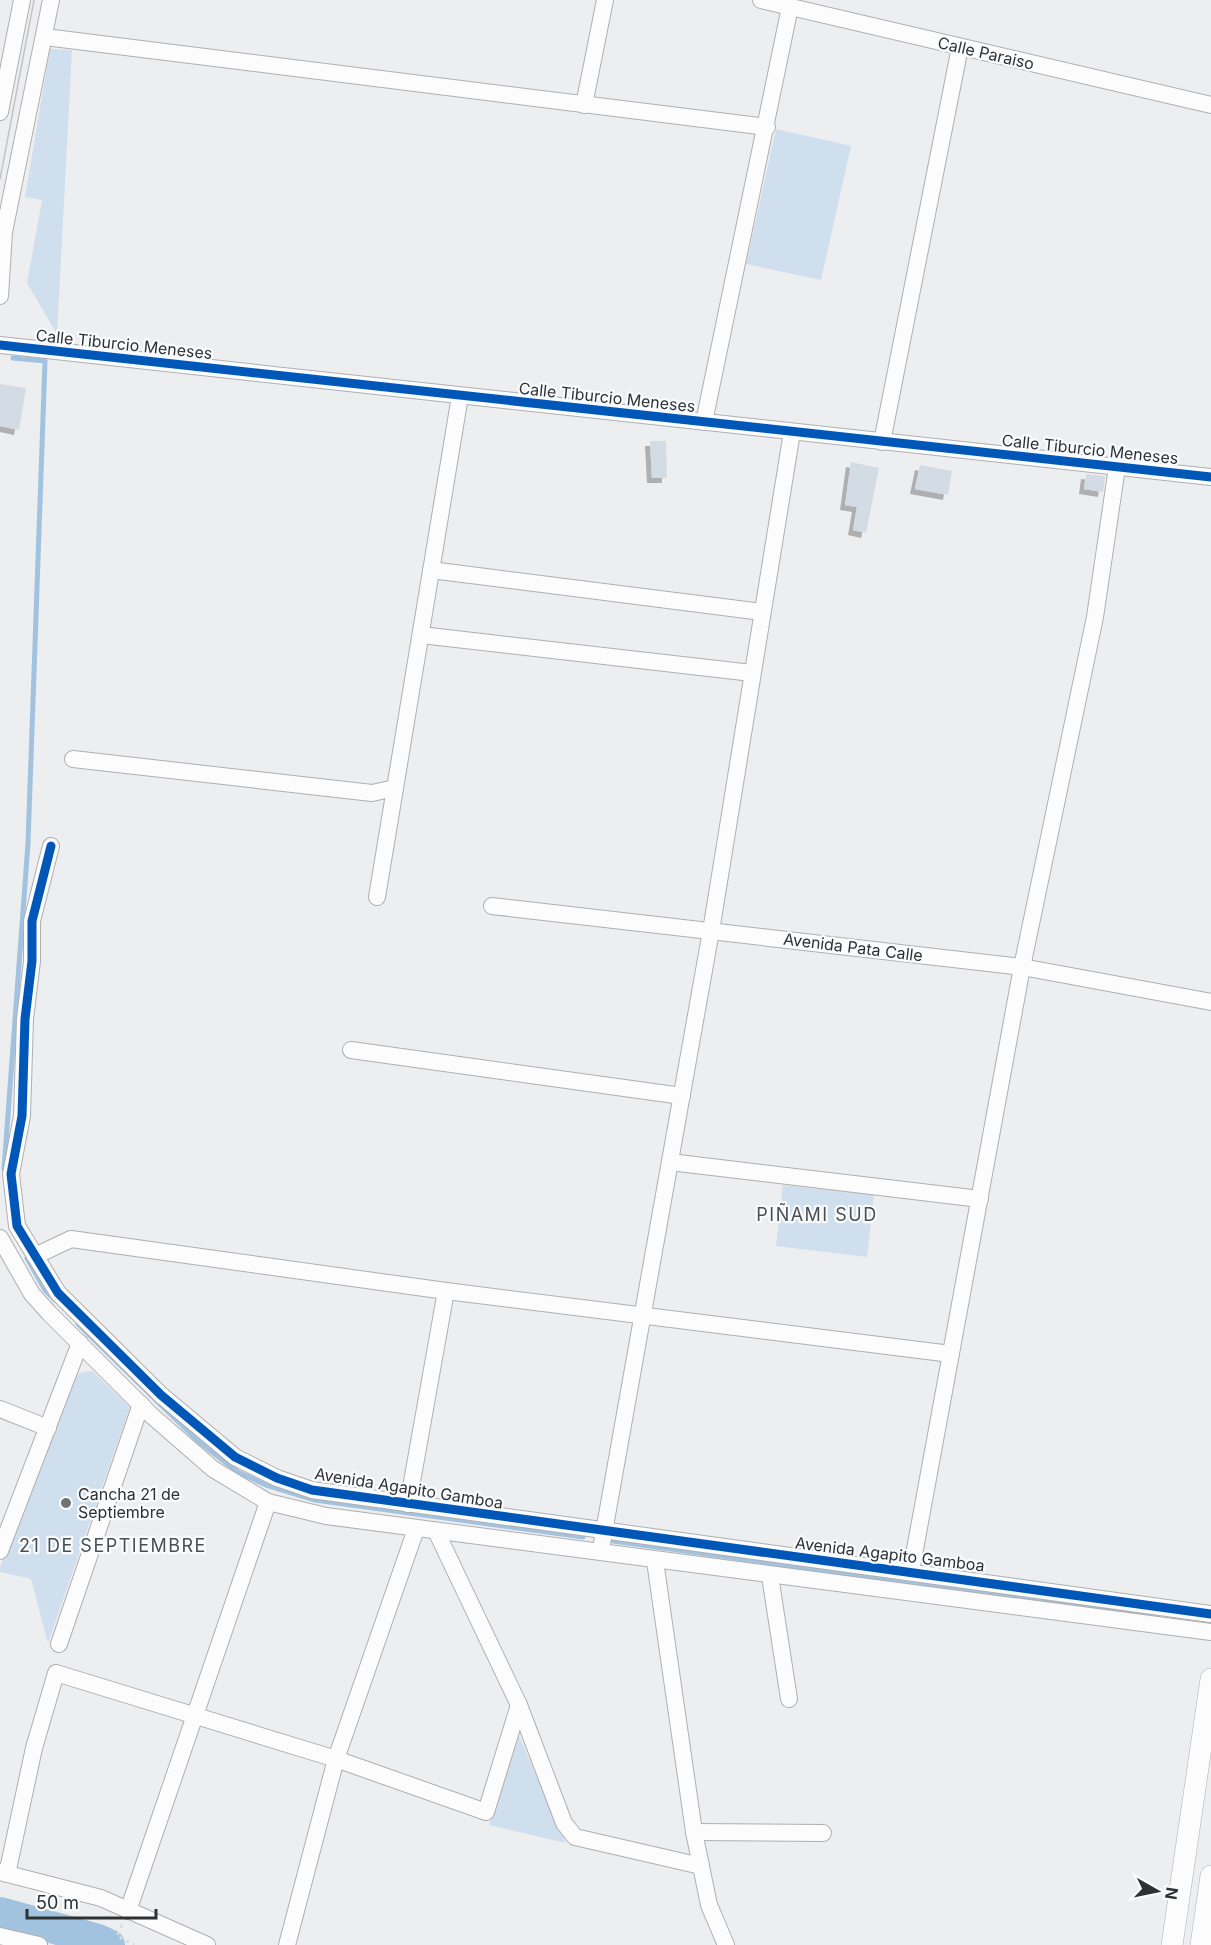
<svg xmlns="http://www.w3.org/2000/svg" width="1211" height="1945" font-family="Inter,sans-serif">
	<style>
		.green { fill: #cfdfed }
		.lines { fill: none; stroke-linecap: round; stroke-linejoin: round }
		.stream { stroke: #a2c3df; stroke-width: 5 }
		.river { stroke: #a2c3df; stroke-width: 32 }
		.building { fill: #d3dce5; filter: url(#shadow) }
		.minor-casing { stroke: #afafb1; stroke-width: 18 }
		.major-casing { stroke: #afafb1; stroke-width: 22 }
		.path { stroke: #d9dadb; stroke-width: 3; stroke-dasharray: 3 4.5; stroke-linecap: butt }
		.minor { stroke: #fcfcfd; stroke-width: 16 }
		.major { stroke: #fcfcfd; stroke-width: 21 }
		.tram { stroke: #c2c4c4; stroke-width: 1.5 }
		.cycleway-casing { stroke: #f9fcfe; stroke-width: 13 }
		.cycleway { stroke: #0057b8; stroke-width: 9 }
		.poi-dot { fill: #727274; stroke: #f9fcfe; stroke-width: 2 }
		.labels { text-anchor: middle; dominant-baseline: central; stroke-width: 4.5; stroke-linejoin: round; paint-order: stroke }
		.street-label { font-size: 16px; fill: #2f3031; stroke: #f9fcfe }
		.poi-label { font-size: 16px; fill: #2f3031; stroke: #f9fcfe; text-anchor: start }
		.neighbourhood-label { font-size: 18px; letter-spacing: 1.5px; fill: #4c4e50; stroke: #f9fcfe }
	</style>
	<defs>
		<filter id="shadow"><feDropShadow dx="-5" dy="5" stdDeviation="0" flood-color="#0004"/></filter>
	</defs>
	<rect width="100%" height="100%" fill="#edeef0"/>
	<g class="green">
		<polygon points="50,49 72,50 57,334 27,283 42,200 25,197"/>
		<polygon points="776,129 851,146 821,280 746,264"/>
		<polygon points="783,1185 874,1195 867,1257 776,1246"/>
		<polygon points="92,1371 130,1407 48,1643 31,1579 0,1572 0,1567 71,1381 80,1373"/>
		<polygon points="519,1736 566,1843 489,1825"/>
	</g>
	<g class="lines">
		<g class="stream">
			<polyline points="4,1169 28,843 45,361 13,358"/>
			<polyline points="27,1258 45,1290 55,1300"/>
			<polyline points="78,1324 198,1441 238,1472 266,1485 315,1500 583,1537"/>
			<polyline points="613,1541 1158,1617"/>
		</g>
		<polyline class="river" points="0,1913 98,1940 109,1945"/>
	</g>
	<g class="building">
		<polygon points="0,384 26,388 19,430 0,426"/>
		<polygon points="650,441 666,441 667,478 652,478"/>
		<polygon points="851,462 879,468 866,533 853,530 857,507 845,505"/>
		<polygon points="920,465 952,471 948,495 915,489"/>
		<polygon points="1086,474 1105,476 1103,492 1084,489"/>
	</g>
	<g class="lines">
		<defs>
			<g id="minor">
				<polyline points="761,0 1211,105"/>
				<polyline points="45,37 767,127"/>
				<polyline points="584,105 605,0"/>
				<polyline points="0,112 22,0"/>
				<polyline points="0,296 4,232 51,0"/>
				<polyline points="0,345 1211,477"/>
				<polyline points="704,422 790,7"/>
				<polyline points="882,442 960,47"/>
				<polyline points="431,570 762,612"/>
				<polyline points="421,635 752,673"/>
				<polyline points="73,759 372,793 395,788"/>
				<path d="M51,846L32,921V961L25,1019L22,1116L11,1174L17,1226L58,1293L161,1395L235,1457L277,1478L312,1490C611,1533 911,1571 1211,1614"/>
				<polyline points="377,897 460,396"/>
				<polyline points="492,906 1022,967 1211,1002"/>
				<polyline points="351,1050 682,1096"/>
				<polyline points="670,1162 980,1199"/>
				<polyline points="0,1238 32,1294 49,1313 151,1415 213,1469 268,1502 326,1516 1211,1632"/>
				<polyline points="35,1256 71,1239 446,1291 951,1354"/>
				<polyline points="0,1409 48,1428"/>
				<polyline points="408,1504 446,1291"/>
				<polyline points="436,1531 519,1705 564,1823 575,1837 701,1866"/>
				<polyline points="602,1543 711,931 792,432"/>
				<polyline points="0,1551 80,1343"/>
				<polyline points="655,1561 694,1832 709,1905 726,1945"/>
				<polyline points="911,1571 1022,967 1095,617 1117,467"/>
				<polyline points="770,1576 789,1699"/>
				<polyline points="59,1644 141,1404"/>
				<polyline points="694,1832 823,1833"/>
				<polyline points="0,1872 101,1898 207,1945"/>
				<polyline points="7,1874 34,1748 56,1673 336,1759 486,1812 519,1705"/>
				<polyline points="128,1911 268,1502"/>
				<polyline points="0,1936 39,1945"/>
				<polyline points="287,1945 336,1759 416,1529"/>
			</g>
			<g id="major">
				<polyline points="1172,1945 1211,1679"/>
				<polyline points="1201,1945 1211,1876"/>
			</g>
		</defs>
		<use href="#minor" class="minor-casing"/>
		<use href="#major" class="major-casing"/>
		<polyline class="path" points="122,1925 117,1936 134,1945"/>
		<use href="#minor" class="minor"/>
		<use href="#major" class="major"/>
		<polyline class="tram" points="0,179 34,0"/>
		<defs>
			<g id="cycleway">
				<polyline points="0,345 1211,477"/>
				<path d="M51,846L32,921V961L25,1019L22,1116L11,1174L17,1226L58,1293L161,1395L235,1457L277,1478L312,1490C611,1533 911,1571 1211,1614"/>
			</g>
		</defs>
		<use href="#cycleway" class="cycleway-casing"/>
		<use href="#cycleway" class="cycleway"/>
	</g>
	<circle class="poi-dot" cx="66" cy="1503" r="6"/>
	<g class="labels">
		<g class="street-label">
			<text transform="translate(986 53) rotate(13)">Calle Paraiso</text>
			<text transform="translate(124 344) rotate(6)">Calle Tiburcio Meneses</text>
			<text transform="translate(607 397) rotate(6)">Calle Tiburcio Meneses</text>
			<text transform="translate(1090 449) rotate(6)">Calle Tiburcio Meneses</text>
			<text transform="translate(853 947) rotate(7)">Avenida Pata Calle</text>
			<text transform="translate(409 1488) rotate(9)">Avenida Agapito Gamboa</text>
			<text transform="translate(890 1554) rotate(7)">Avenida Agapito Gamboa</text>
		</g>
		<g class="poi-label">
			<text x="78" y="1494">Cancha 21 de<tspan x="78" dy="18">Septiembre</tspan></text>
		</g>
		<g class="neighbourhood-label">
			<text x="817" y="1214">PIÑAMI SUD</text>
			<text x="113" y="1545">21 DE SEPTIEMBRE</text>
		</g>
	</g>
	<g transform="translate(1157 1891) rotate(99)" stroke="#f9fcfe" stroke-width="4.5" paint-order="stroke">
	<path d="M0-4.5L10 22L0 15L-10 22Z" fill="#2f3031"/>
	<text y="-9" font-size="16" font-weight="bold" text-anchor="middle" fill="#2f3031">N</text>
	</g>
	<path d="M27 1909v9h129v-9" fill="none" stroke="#2f3031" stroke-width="3"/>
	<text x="36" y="1909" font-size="18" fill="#2f3031" stroke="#f9fcfe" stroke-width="4.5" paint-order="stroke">50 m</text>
</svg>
